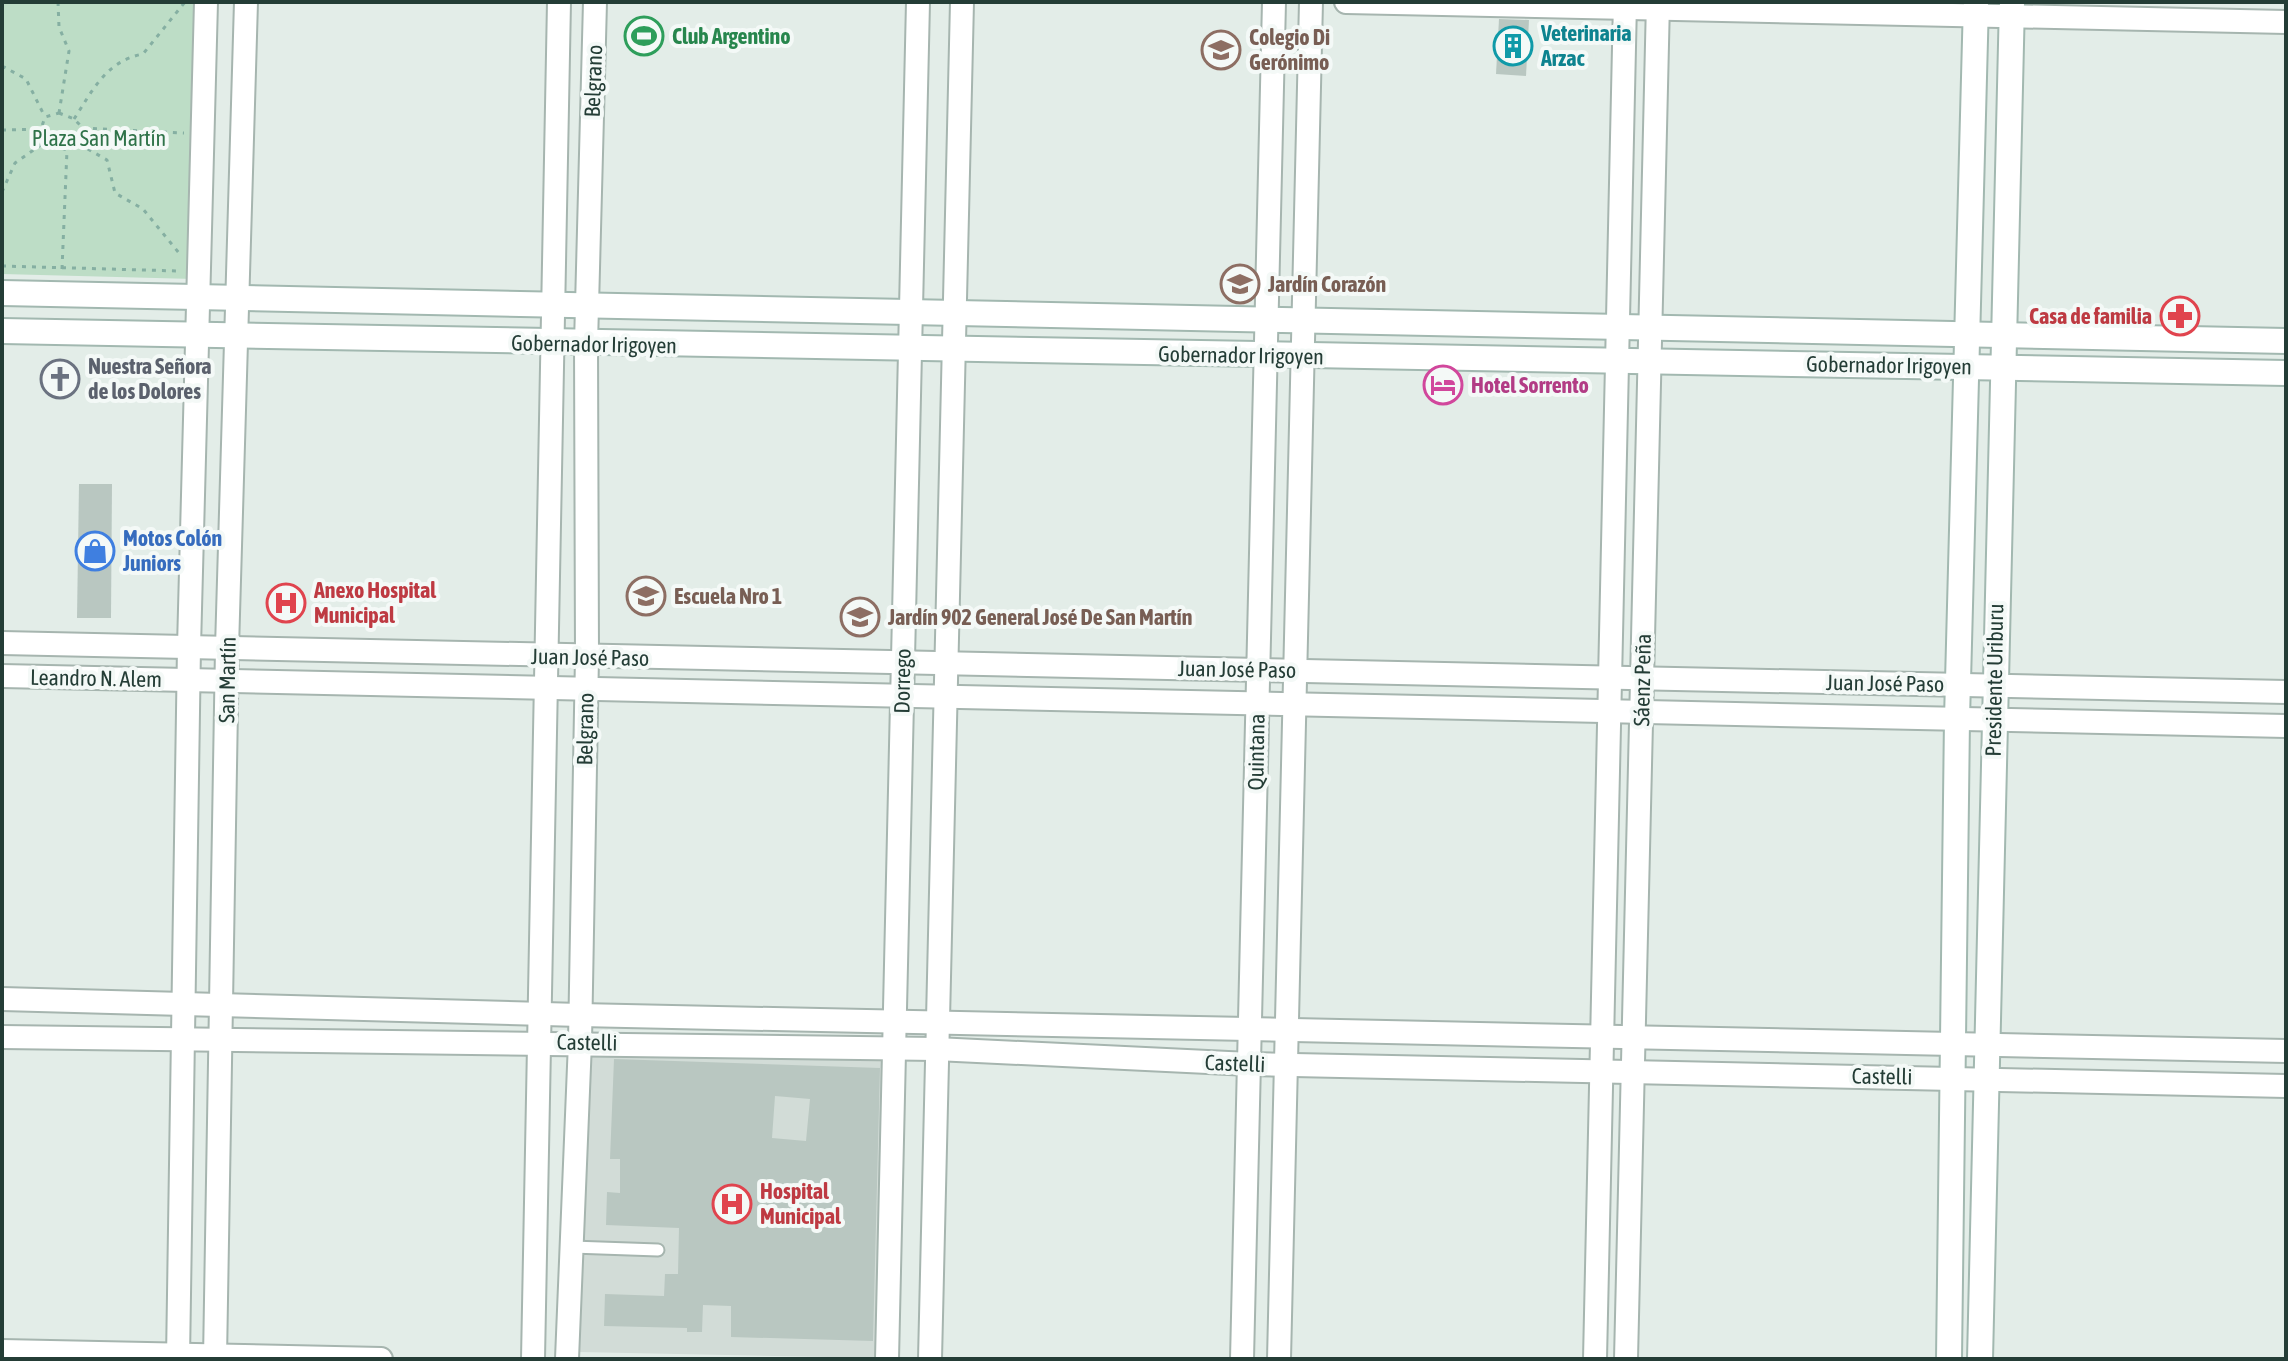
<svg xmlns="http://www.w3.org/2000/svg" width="2288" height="1361" font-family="'Asap Condensed',sans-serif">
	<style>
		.built { fill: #d2dcd7 }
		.green { fill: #bdddc6 }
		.building { fill: #b9c7c1; fill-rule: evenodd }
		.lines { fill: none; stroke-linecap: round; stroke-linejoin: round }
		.lane-casing { stroke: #a6b5af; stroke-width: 15 }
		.street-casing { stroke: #a6b5af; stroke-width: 26 }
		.secondary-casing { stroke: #a2b8b0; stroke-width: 28 }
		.path { stroke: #85afa2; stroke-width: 3; stroke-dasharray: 4 6; stroke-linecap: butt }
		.lane { stroke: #fff; stroke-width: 11 }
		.street { stroke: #fff; stroke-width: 22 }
		.secondary { stroke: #fff; stroke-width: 24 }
		.labels { text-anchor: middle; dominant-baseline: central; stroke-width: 8; stroke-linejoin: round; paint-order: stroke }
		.culture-label { font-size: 22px; font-weight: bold; fill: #0d838f; stroke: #f4f9f7; text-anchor: start }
		.leisure-label { font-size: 22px; font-weight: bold; fill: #27864d; stroke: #f4f9f7; text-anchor: start }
		.education-label { font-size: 22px; font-weight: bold; fill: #785e54; stroke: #f4f9f7; text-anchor: start }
		.street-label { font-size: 22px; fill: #243d36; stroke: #f4f9f7 }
		.park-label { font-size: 22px; fill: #2f7349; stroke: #f4f9f7 }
		.health-label { font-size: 22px; font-weight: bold; fill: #be3a42; stroke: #f4f9f7; text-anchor: start }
		.worship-label { font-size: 22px; font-weight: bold; fill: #5b616d; stroke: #f4f9f7; text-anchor: start }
		.hotel-label { font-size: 22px; font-weight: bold; fill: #b23c85; stroke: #f4f9f7; text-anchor: start }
		.shop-label { font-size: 22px; font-weight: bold; fill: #366cbe; stroke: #f4f9f7; text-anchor: start }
	</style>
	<rect width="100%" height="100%" fill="#e3ede8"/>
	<polygon class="built" points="586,1050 884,1056 881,1358 579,1352"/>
	<polygon class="green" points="2,2 199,2 194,279 2,274"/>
	<g class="building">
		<polygon points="1499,19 1529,20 1526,76 1496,74"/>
		<polygon points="79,484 112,484 111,618 77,618"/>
		<path d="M614,1059L880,1068L873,1341L731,1337V1306L703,1305L702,1332H687V1328L604,1326L605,1294L664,1296L665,1274H678L679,1228L606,1225L607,1192L620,1193V1159H610ZM775,1096L810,1099L806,1141L772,1138Z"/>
	</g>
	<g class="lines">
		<defs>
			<polyline id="lane" points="572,1247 658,1250"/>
			<g id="street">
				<polyline points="1346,2 2286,22"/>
				<polyline points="2,643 2286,692"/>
				<polyline points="2,676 2286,726"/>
				<polyline points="2,999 580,1015 2286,1051"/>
				<polyline points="2,1037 936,1049 1249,1064 2286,1086"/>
				<polyline points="2,1351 381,1359"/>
				<polyline points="178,1359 189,647 206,2"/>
				<polyline points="215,1359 227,648 246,2"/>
				<polyline points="533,1359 559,2"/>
				<polyline points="567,1359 580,1042 587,656 586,344 595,2"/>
				<polyline points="887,1359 918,2"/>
				<polyline points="930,1359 962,2"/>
				<polyline points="1242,1359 1274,2"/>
				<polyline points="1279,1359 1311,2"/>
				<polyline points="1595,1359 1625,2"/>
				<polyline points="1626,1359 1658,2"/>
			</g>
			<g id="secondary">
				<polyline points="2,293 2286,341"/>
				<polyline points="2,331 2286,373"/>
				<polyline points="1949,1359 1957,719 1976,2"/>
				<polyline points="1980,1359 2012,2"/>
			</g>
		</defs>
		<use href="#lane" class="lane-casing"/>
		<use href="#street" class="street-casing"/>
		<use href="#secondary" class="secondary-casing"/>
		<g class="path">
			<polyline points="58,2 59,27 69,51 59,113"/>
			<polyline points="2,66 26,79 45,117"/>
			<polygon points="59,113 74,119 83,128 79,144 67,150 45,142 41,129 45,117"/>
			<path d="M74,119C93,90 106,61 143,54L185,2"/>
			<polyline points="83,128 184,133"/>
			<polyline points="2,130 41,129"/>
			<polyline points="79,144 107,160 115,193 143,209 179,253"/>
			<polyline points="2,192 15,163 45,142"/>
			<polyline points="2,266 179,271"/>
			<polyline points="62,269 67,150"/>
		</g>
		<use href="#lane" class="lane"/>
		<use href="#street" class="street"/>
		<use href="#secondary" class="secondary"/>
	</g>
	<defs>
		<symbol id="stadium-ring" viewBox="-11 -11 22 22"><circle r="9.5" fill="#f4f9f7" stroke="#2e9e5b" stroke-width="1.5"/><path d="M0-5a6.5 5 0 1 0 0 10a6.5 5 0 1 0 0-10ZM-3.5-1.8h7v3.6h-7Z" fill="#2e9e5b"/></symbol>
		<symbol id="building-ring" viewBox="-11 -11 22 22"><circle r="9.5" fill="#f4f9f7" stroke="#0f9aa8" stroke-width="1.5"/><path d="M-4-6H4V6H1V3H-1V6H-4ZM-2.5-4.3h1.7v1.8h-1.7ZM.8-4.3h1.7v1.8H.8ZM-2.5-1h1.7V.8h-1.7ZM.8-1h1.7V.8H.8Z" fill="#0f9aa8"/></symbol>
		<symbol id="school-ring" viewBox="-11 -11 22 22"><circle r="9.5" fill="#f4f9f7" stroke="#8d6e63" stroke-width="1.5"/><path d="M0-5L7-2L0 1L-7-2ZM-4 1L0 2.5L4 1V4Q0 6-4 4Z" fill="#8d6e63"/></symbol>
		<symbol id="pharmacy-ring" viewBox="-11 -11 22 22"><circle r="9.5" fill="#f4f9f7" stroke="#e0444e" stroke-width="1.5"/><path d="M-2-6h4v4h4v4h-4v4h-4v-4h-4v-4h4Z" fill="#e0444e"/></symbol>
		<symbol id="church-ring" viewBox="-11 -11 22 22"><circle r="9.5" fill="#f4f9f7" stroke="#6b7280" stroke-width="1.5"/><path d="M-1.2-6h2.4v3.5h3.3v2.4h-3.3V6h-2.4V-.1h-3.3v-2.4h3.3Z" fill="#6b7280"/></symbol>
		<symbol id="hotel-ring" viewBox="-11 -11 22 22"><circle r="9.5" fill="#f4f9f7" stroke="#d1479c" stroke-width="1.5"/><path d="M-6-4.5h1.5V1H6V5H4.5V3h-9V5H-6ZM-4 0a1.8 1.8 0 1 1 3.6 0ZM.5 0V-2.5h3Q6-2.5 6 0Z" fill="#d1479c"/></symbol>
		<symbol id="shop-ring" viewBox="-11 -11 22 22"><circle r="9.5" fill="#f4f9f7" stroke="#3f7fe0" stroke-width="1.5"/><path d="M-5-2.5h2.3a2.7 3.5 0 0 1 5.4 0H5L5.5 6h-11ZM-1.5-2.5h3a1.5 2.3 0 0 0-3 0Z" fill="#3f7fe0"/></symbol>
		<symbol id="hospital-ring" viewBox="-11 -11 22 22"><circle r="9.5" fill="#f4f9f7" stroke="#e0444e" stroke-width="1.5"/><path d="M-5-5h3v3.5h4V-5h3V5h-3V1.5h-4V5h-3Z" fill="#e0444e"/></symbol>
	</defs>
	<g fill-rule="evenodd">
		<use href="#stadium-ring" x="622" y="14" width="44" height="44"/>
		<use href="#building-ring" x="1491" y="24" width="44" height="44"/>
		<use href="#school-ring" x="1199" y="28" width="44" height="44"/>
		<use href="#school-ring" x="1218" y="262" width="44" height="44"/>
		<use href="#pharmacy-ring" x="2158" y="294" width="44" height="44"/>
		<use href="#church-ring" x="38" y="357" width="44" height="44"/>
		<use href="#hotel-ring" x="1421" y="363" width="44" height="44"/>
		<use href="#shop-ring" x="73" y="529" width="44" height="44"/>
		<use href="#school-ring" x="624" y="574" width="44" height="44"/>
		<use href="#hospital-ring" x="264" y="581" width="44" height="44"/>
		<use href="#school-ring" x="838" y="595" width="44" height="44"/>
		<use href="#hospital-ring" x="710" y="1182" width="44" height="44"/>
	</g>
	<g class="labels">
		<g class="culture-label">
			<text x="1541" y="33">Veterinaria<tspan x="1541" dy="25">Arzac</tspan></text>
		</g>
		<g class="leisure-label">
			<text x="672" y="36">Club Argentino</text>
		</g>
		<g class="education-label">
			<text x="1249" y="37">Colegio Di<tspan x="1249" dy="25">Gerónimo</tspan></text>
			<text x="1268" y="284">Jardín Corazón</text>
			<text x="674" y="596">Escuela Nro 1</text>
			<text x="888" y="617">Jardín 902 General José De San Martín</text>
		</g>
		<g class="street-label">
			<text transform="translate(593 81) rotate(-88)">Belgrano</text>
			<text transform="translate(594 344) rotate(1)">Gobernador Irigoyen</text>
			<text transform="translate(1241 355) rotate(1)">Gobernador Irigoyen</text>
			<text transform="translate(1889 365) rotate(1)">Gobernador Irigoyen</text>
			<text transform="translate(590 657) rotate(1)">Juan José Paso</text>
			<text transform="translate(1237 669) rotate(1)">Juan José Paso</text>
			<text transform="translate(96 678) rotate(1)">Leandro N. Alem</text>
			<text transform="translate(227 680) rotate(-89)">San Martín</text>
			<text transform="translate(1642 680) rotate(-89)">Sáenz Peña</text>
			<text transform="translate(1994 680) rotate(-89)">Presidente Uriburu</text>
			<text transform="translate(902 681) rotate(-89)">Dorrego</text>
			<text transform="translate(1885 683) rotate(1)">Juan José Paso</text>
			<text transform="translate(585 729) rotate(-89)">Belgrano</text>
			<text transform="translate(1256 752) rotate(-89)">Quintana</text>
			<text transform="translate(587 1042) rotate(1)">Castelli</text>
			<text transform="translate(1235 1063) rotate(2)">Castelli</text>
			<text transform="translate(1882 1076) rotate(1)">Castelli</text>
		</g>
		<g class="park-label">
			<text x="99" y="138">Plaza San Martín</text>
		</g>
		<g class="health-label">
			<text x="2152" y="316" text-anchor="end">Casa de familia</text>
			<text x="314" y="590">Anexo Hospital<tspan x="314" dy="25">Municipal</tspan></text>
			<text x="760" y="1191">Hospital<tspan x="760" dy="25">Municipal</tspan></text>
		</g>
		<g class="worship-label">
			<text x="88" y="366">Nuestra Señora<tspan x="88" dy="25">de los Dolores</tspan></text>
		</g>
		<g class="hotel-label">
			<text x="1471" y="385">Hotel Sorrento</text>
		</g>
		<g class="shop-label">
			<text x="123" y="538">Motos Colón<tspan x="123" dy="25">Juniors</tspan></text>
		</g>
	</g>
	<rect width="2288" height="1361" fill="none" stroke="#243d36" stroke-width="8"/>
</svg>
